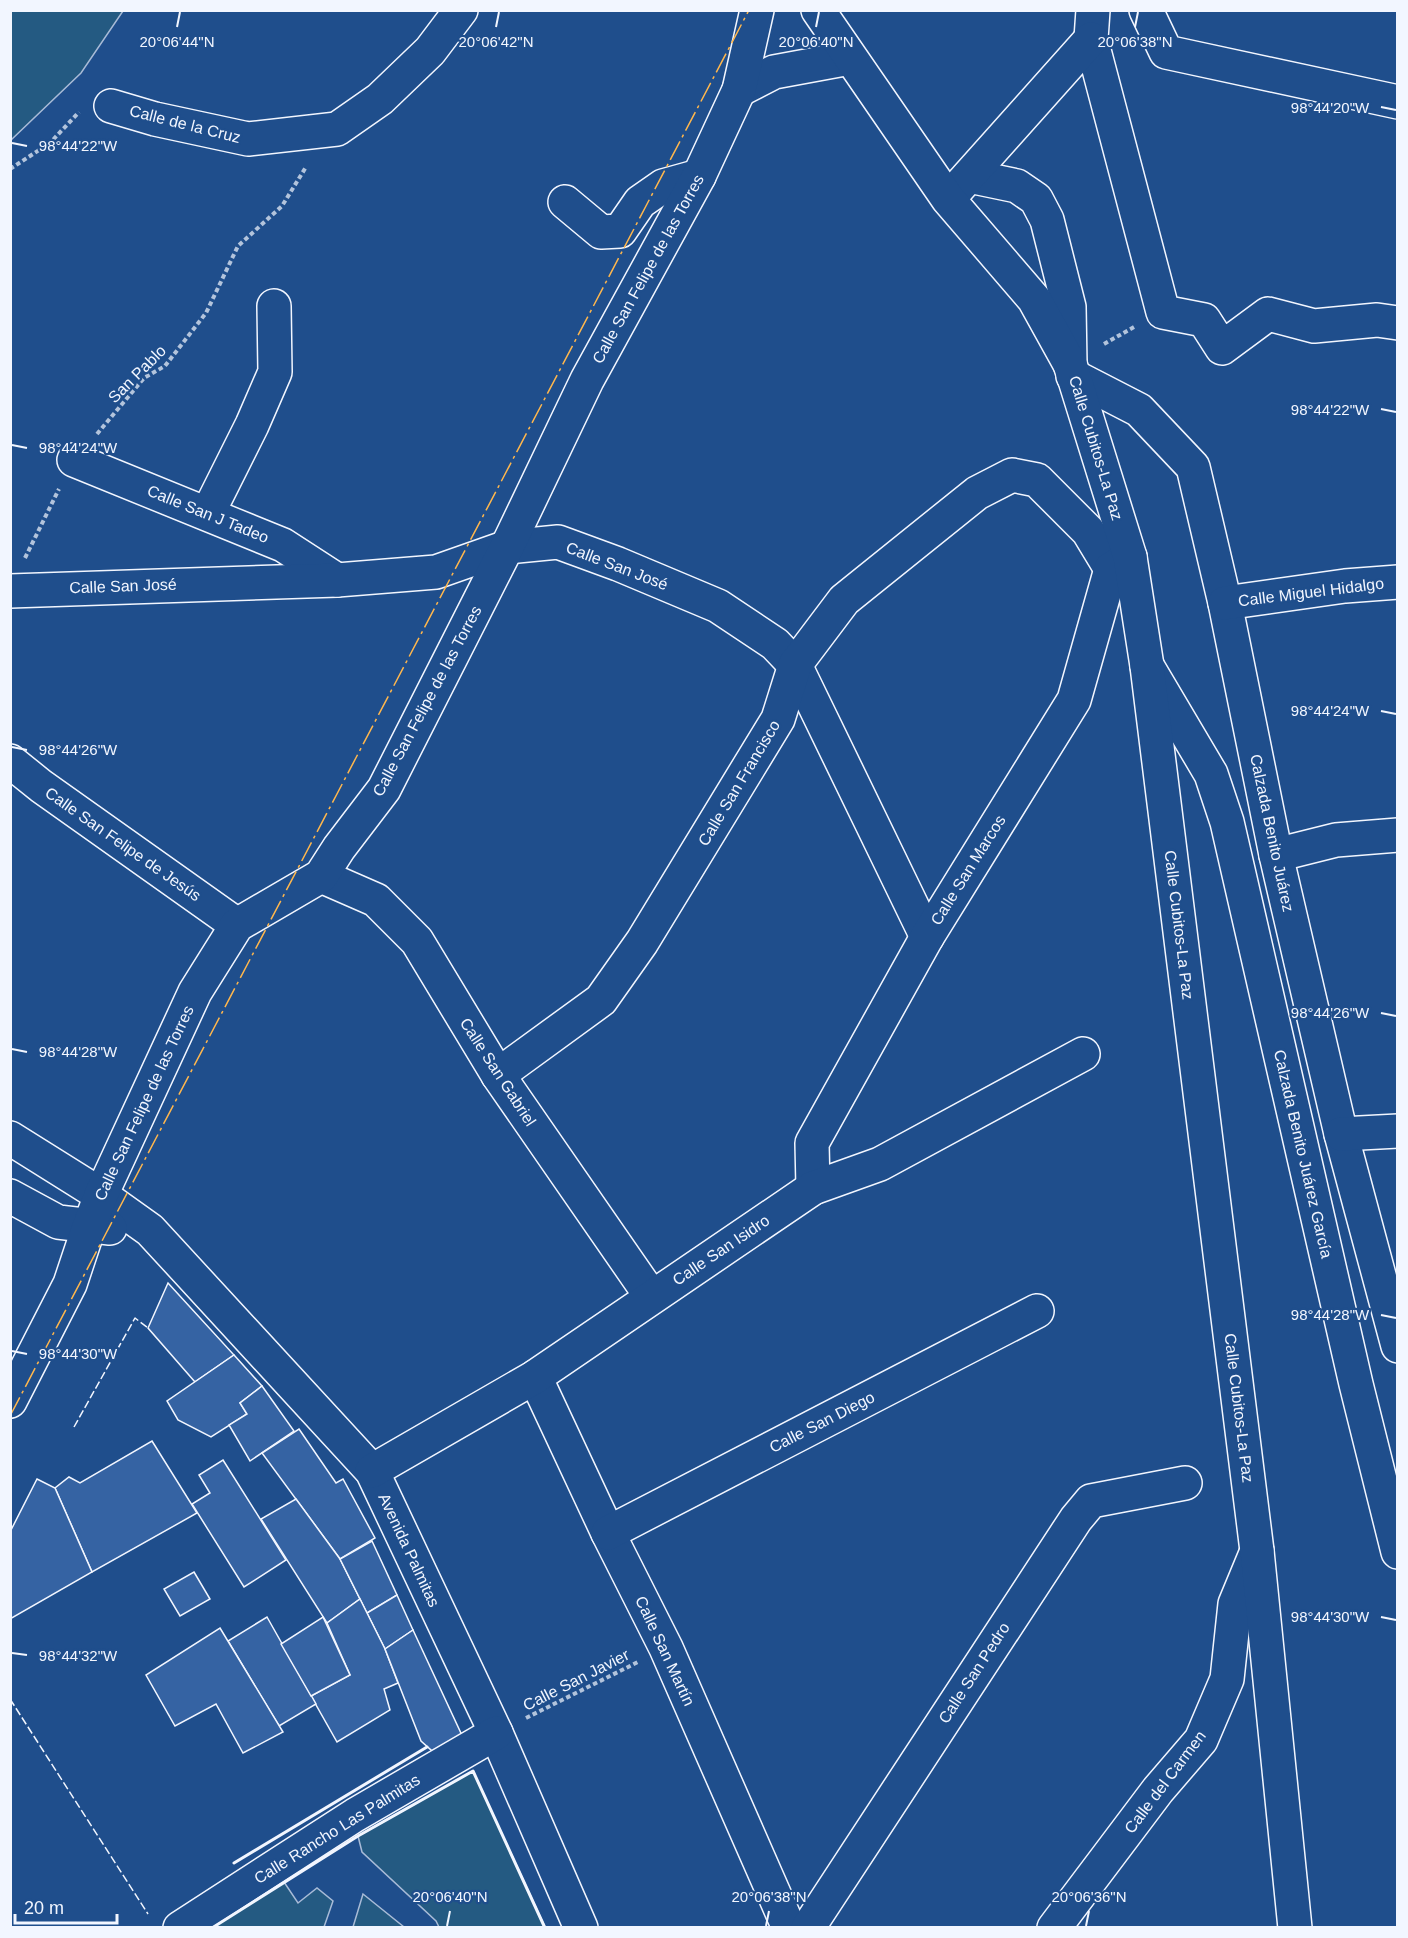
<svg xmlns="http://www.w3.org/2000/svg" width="1408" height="1938" font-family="Helvetica,sans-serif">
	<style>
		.green { fill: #245a82; stroke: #a8bbd7; stroke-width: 1.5 }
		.building { fill: #3563a3; stroke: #f2f6ff; stroke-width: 1.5 }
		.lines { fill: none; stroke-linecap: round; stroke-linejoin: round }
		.minor-casing { stroke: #f2f6ff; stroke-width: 36 }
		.major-casing { stroke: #f2f6ff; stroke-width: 36 }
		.path { stroke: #b3c4dc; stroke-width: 4; stroke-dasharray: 4.5 3; stroke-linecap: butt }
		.minor { stroke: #1f4e8c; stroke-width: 33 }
		.major { stroke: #1f4e8c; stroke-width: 33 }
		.fence { stroke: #f2f6ff; stroke-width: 1.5; stroke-dasharray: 8 3; stroke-linecap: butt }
		.wall { stroke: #f2f6ff; stroke-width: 3 }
		.power { stroke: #ffb74d; stroke-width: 1.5; stroke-dasharray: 21 4.5 3 4.5; stroke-linecap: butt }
		.ticks { fill: none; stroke: #f2f6ff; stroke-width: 2 }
		.labels { text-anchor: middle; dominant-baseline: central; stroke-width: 4.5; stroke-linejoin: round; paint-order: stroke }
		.street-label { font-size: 16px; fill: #f2f6ff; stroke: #1f4e8c }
		.ticks-label { font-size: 15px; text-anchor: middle; fill: #f2f6ff; stroke: #1f4e8c; stroke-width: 4.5; stroke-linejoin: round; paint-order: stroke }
	</style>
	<rect width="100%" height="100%" fill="#1f4e8c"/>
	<g class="green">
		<polygon points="11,10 123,11 81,73 11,140"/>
		<polygon points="473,1771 545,1927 439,1927 436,1921 362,1852 358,1836"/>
		<polygon points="284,1882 298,1903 317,1888 333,1901 324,1927 212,1927"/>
		<polygon points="363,1894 404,1927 353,1927"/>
	</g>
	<g class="building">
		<polygon points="168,1283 234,1355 195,1382 148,1328"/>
		<polygon points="234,1355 262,1386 240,1403 247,1414 211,1437 178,1420 167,1401"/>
		<polygon points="262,1386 294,1431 250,1461 229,1425 247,1414 240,1403"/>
		<polygon points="299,1429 336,1483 343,1479 375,1538 340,1559 262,1453"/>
		<polygon points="152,1441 197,1513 92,1572 55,1488 69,1477 80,1483"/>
		<polygon points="223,1460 286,1560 244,1587 192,1504 210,1493 199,1475"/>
		<polygon points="37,1479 55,1488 92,1572 10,1619 10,1532"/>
		<polygon points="296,1499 340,1559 360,1599 327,1623 261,1519"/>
		<polygon points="372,1541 397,1595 367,1613 340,1559"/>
		<polygon points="194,1572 210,1599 180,1616 164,1589"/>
		<polygon points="397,1595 413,1630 385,1649 367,1613"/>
		<polygon points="360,1599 385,1649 398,1683 384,1689 390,1710 337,1742 311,1696 350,1675 327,1623"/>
		<polygon points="267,1617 316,1704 279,1726 228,1641"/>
		<polygon points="323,1617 350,1675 311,1696 281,1644"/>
		<polygon points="220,1628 283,1732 243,1753 216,1704 175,1726 146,1675"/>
		<polygon points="413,1630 466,1744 439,1757 421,1741 385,1649"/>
	</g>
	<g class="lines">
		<defs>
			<g id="minor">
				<polyline points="1093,10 1091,39 1163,312 1204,320 1222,348 1268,314 1314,326 1377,320 1398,323"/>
				<polyline points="1146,10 1166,52 1398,102"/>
				<polyline points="739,90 774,72 850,58"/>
				<polyline points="111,106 155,119 248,139 337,129 380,99 430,51 461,10"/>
				<polyline points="969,176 1017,186 1036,199 1047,220 1069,307 1070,364"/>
				<polyline points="957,189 1091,39"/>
				<polyline points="565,202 601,232 620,231 640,202 663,186 699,176"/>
				<polyline points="1073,376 1139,410 1193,467 1225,603 1276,855 1341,1134 1398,1346"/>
				<polyline points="74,460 283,545 337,580"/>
				<polyline points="208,513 252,425 275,372 274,306"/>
				<polyline points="10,591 337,580 436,572 507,547 558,542 618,564 718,606 775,644 795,665 927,937"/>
				<polyline points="1225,603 1345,586 1398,582"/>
				<polyline points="1147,666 1211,774 1227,822 1356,1384 1398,1552"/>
				<polyline points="10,761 41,786 237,925"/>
				<polyline points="1276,855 1336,840 1398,835"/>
				<polyline points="321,876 376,900 417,941 498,1075 651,1296"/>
				<polyline points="498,1075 601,1000 642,942 778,719 795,665 844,600 977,493 1012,475 1037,480 1088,531 1111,569"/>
				<polyline points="1341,1134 1398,1131"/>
				<polyline points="10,1138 101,1195 150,1230 372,1471 496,1733 581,1928"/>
				<polyline points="813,1188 812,1143 927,937 1074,700 1111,569 1130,557"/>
				<polyline points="10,1196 58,1222 110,1228"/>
				<polyline points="535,1377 608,1533 666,1648 789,1928"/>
				<polyline points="10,1401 70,1284 89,1227 101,1195 195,992 237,925 321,876 339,848 384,789 507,547 587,380 699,176 739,90 757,10"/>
				<polyline points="372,1471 535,1377 813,1188 880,1164 1083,1054"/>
				<polyline points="608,1533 1037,1311"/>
				<polyline points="180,1928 355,1815 496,1733"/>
				<polyline points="808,1928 1076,1519 1091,1501 1185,1483"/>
				<polyline points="1054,1928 1158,1790 1201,1740 1227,1679 1235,1604 1257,1551"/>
			</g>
			<polyline id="major" points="818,10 948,199 1034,299 1070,364 1130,557 1147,666 1257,1551 1295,1928"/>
		</defs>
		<use href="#minor" class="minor-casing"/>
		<use href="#major" class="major-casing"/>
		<g class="path">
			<polyline points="10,169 50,143 79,112"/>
			<polyline points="1104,344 1134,327"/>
			<polyline points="97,434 144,378 165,366 206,313 238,246 282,206 306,167"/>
			<polyline points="25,558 59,489"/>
			<polyline points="526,1718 638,1662"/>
		</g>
		<use href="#minor" class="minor"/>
		<use href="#major" class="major"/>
		<g class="fence">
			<polyline points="74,1427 135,1318 148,1328"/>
			<polyline points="10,1699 148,1914"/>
		</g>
		<g class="wall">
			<polyline points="234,1863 427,1747"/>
			<polyline points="212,1928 358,1836 473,1771 545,1928"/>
		</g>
		<polyline class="power" points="10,1416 749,10"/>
	</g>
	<path class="ticks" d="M177,27L180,12M496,27L499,12M816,27L819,12M1135,27L1138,12M1381,107L1396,110M12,143L27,146M1381,409L1396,412M12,445L27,448M1381,711L1396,714M12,747L27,750M1381,1013L1396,1016M12,1049L27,1052M1381,1315L1396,1318M12,1351L27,1354M1381,1617L1396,1620M12,1653L27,1655M447,1926L450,1911M766,1926L769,1911M1086,1926L1089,1911"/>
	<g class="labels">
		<g class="street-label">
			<text transform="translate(185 124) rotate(14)">Calle de la Cruz</text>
			<text transform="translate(648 269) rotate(-61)">Calle San Felipe de las Torres</text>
			<text transform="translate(137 374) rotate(-45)">San Pablo</text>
			<text transform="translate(1096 448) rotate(73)">Calle Cubitos-La Paz</text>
			<text transform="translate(208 514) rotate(22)">Calle San J Tadeo</text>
			<text transform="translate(617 566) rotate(21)">Calle San José</text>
			<text transform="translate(123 586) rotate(-2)">Calle San José</text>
			<text transform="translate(1311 592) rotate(-7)">Calle Miguel Hidalgo</text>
			<text transform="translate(427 701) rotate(-62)">Calle San Felipe de las Torres</text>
			<text transform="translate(739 783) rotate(-59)">Calle San Francisco</text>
			<text transform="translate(1272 833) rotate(78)">Calzada Benito Juárez</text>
			<text transform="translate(123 844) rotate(35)">Calle San Felipe de Jesús</text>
			<text transform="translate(968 870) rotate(-58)">Calle San Marcos</text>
			<text transform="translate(1179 925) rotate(83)">Calle Cubitos-La Paz</text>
			<text transform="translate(498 1072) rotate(57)">Calle San Gabriel</text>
			<text transform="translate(144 1103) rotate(-65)">Calle San Felipe de las Torres</text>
			<text transform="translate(1303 1154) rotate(77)">Calzada Benito Juárez García</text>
			<text transform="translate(721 1250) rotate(-34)">Calle San Isidro</text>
			<text transform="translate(1239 1408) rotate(83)">Calle Cubitos-La Paz</text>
			<text transform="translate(822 1422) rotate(-27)">Calle San Diego</text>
			<text transform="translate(409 1550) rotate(65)">Avenida Palmitas</text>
			<text transform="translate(665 1651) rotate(65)">Calle San Martín</text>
			<text transform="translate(974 1673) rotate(-57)">Calle San Pedro</text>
			<text transform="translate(576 1680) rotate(-27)">Calle San Javier</text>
			<text transform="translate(1165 1782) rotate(-53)">Calle del Carmen</text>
			<text transform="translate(337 1829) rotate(-32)">Calle Rancho Las Palmitas</text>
		</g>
	</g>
	<g class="ticks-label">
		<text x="177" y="47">20°06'44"N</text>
		<text x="496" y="47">20°06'42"N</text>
		<text x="816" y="47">20°06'40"N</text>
		<text x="1135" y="47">20°06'38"N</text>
		<text x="1330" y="113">98°44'20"W</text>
		<text x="78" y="151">98°44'22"W</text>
		<text x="1330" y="415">98°44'22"W</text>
		<text x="78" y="453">98°44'24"W</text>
		<text x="1330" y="716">98°44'24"W</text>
		<text x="78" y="755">98°44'26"W</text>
		<text x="1330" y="1018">98°44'26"W</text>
		<text x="78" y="1057">98°44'28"W</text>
		<text x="1330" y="1320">98°44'28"W</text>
		<text x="78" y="1359">98°44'30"W</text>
		<text x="1330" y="1622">98°44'30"W</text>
		<text x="78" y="1661">98°44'32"W</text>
		<text x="450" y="1902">20°06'40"N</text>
		<text x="769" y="1902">20°06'38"N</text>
		<text x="1089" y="1902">20°06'36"N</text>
	</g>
	<rect width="1408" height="1938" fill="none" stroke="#f2f6ff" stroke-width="24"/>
	<path d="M15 1914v9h102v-9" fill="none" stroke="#f2f6ff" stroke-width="3"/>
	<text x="24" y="1914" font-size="18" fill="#f2f6ff" stroke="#1f4e8c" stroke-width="4.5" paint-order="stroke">20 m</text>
</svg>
